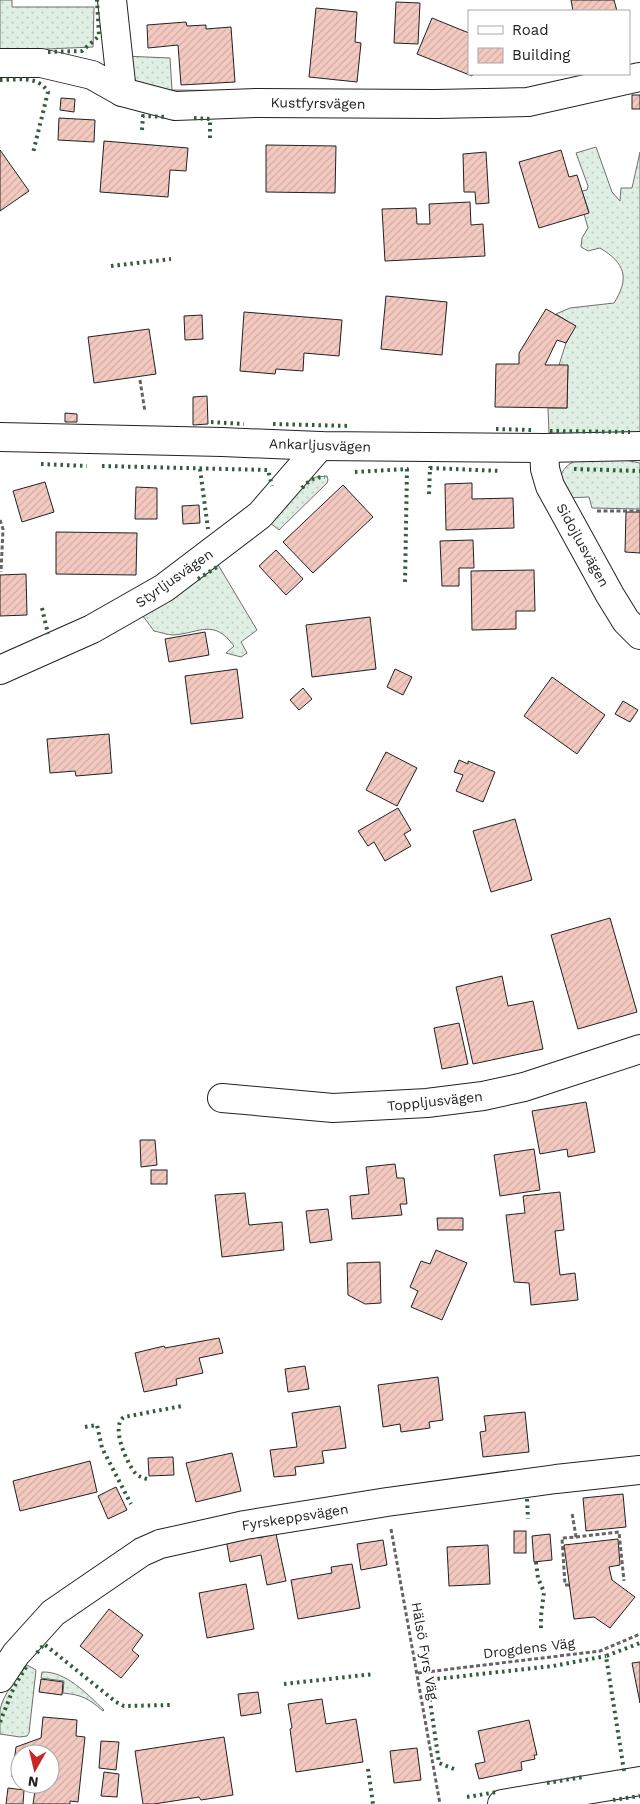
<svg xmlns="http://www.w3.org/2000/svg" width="640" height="1804" font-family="'Work Sans',sans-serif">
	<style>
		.grass { fill: url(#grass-dots); stroke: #6f6f6f }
		.building { fill: url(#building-hatch); stroke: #222 }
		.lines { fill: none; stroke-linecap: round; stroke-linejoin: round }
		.minor-casing { stroke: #222; stroke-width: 30 }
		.path { stroke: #646464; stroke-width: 3; stroke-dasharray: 4 2.5; stroke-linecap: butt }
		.minor { stroke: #fff; stroke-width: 28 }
		.hedge { stroke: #2f5e38; stroke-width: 4; stroke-dasharray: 2.5 4; stroke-linecap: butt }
		.labels { text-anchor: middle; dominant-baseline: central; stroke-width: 4; stroke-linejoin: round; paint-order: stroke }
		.street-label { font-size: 14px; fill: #222; stroke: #fff }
	</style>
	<defs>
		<pattern id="grass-dots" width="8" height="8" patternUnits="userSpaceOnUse" patternTransform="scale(1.25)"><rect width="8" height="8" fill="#e0efe3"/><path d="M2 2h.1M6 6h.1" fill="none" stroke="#c0cdc2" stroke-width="1.8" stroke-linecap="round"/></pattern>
		<pattern id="building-hatch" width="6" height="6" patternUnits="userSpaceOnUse" patternTransform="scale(1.25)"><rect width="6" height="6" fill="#f3c9c0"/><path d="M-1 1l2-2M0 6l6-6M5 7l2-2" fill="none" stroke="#d0aca5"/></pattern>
	</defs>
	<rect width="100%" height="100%" fill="#fff"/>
	<g class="grass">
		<polygon points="0,0 12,0 12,7 94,7 93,47 0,51"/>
		<polygon points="123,56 170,58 172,90 282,91 154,95 137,83"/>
		<path d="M596,147L612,192L620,201L621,188H632L640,152V435L549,433L548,408H567L568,366L559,365L566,343L575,326L556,314L570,308L614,303C630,278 625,263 600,248L588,251L581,247L582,238L588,228L584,214L589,212L582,191L587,190L588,186L576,153Z"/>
		<path d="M605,456L640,463V509L592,508L589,497L565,498L559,480C566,457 584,459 605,456Z"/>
		<polygon points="327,476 328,480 327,483 279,530 269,522 308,482 316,477"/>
		<path d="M217,563L257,630L241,642L247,653L241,657L226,653L234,646C213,618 201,633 173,635C167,635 160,632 154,631L140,612Z"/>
		<path d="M27,1665L36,1670L29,1733L27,1736L20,1737L0,1734C0,1726 0,1717 0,1710C3,1694 17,1678 27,1665Z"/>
		<path d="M42,1672C66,1671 87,1694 104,1710L103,1711C88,1698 82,1695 63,1693L64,1681L41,1678Z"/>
	</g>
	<g class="building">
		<polygon points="571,0 614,0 617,11 573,11"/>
		<polygon points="396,2 420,3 418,44 394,43"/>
		<polygon points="316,8 357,12 355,42 361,43 357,82 309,77"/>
		<polygon points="432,18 469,33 469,74 473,74 472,76 417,54"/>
		<polygon points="186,22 187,26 206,25 206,29 231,27 235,82 181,85 178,45 148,48 147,25"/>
		<rect x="632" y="95" width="8" height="14"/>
		<polygon points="61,98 75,99 74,112 60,110"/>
		<polygon points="59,118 95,120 94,142 58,140"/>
		<polygon points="104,141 188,148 186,171 170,170 168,197 100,192"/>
		<polygon points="266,145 336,146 335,193 266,192"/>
		<polygon points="0,150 29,191 0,211"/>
		<polygon points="561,150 569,177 577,175 589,213 539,228 519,162"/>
		<polygon points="486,152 489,203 476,204 475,192 464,192 463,154"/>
		<polygon points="470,202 471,225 483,224 485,256 385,261 382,209 416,208 417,224 430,224 429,204"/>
		<polygon points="386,296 447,302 442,355 381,349"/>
		<polygon points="546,309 576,326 566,343 557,340 545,365 568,365 567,408 495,407 496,364 519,364 519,353"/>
		<polygon points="244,312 342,320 339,356 304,353 303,371 276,369 275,374 240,371"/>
		<polygon points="202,315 203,339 185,340 184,316"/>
		<polygon points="149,329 156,374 94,383 88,337"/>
		<polygon points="207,396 208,424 193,425 193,397"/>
		<polygon points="65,413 77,414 77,422 65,422"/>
		<polygon points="45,482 54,512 22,522 13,491"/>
		<polygon points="472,483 472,499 513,498 514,528 446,530 445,484"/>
		<polygon points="343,485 373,517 313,573 283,542"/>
		<polygon points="136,487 157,488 157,519 135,519"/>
		<polygon points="199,505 200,523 183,524 182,506"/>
		<polygon points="626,512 640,512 640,553 625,552"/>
		<polygon points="56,532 137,533 136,575 56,574"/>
		<polygon points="473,540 474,568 459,568 459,586 442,586 440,541"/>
		<polygon points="276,550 303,579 286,595 259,566"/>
		<polygon points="534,570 535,611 516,611 516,629 472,630 471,571"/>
		<polygon points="26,574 27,615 0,616 0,575"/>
		<polygon points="370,617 376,669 312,677 306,625"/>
		<polygon points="205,632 209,655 169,662 165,639"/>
		<polygon points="237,669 243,718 191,724 185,676"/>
		<polygon points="395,669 412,677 403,695 387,687"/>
		<polygon points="552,677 605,715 577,754 524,716"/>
		<polygon points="303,688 312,699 299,710 290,700"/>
		<polygon points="623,701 638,710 630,722 615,714"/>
		<polygon points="109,734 112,773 76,776 75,771 50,773 47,739"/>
		<polygon points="386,752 417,768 397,806 366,790"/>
		<polygon points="459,760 468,764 468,761 495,772 483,802 456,791 463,775 454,772"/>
		<polygon points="398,808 411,830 404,834 411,846 385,861 374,842 368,846 358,831"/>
		<polygon points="515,819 532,880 491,892 473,831"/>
		<polygon points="610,918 637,1012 578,1029 551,935"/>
		<polygon points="502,976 508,1006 533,1001 543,1049 473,1064 456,987"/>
		<polygon points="459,1023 468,1064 442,1069 434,1028"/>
		<polygon points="586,1102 595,1152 568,1157 567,1149 540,1154 532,1111"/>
		<polygon points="140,1140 155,1140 157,1165 141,1167"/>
		<polygon points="534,1149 540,1190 500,1196 494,1155"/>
		<polygon points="395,1164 397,1178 404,1178 407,1204 400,1204 402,1215 352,1219 350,1196 369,1194 366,1167"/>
		<rect x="151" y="1170" width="16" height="14"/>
		<polygon points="560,1192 564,1230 555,1231 560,1275 575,1273 578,1300 531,1305 529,1283 514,1282 506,1215 525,1213 523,1196"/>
		<polygon points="245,1193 249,1225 282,1222 284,1250 222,1257 215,1195"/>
		<polygon points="328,1209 332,1240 310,1243 306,1211"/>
		<polygon points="437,1218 463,1218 463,1230 438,1230"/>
		<polygon points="436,1250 467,1263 442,1320 411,1307 418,1291 410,1287 421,1261 430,1264"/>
		<polygon points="380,1262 381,1303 365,1304 348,1295 347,1263"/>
		<polygon points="219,1338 223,1353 199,1358 203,1373 176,1379 177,1385 144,1392 135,1353 164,1346 165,1348"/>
		<polygon points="305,1366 309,1389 288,1392 285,1369"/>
		<polygon points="438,1377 443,1420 429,1422 430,1428 401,1432 400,1424 383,1427 378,1385"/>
		<polygon points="340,1406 346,1448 322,1451 324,1463 295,1467 296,1475 274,1477 270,1450 297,1447 292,1413"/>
		<polygon points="525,1412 529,1452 483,1457 480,1432 486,1431 484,1416"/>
		<polygon points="232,1453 241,1491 196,1502 186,1463"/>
		<polygon points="173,1457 174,1475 149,1476 148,1458"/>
		<polygon points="90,1461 97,1492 20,1511 13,1481"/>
		<polygon points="116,1487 127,1510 108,1519 98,1496"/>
		<polygon points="623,1494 626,1527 586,1531 583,1498"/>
		<rect x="514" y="1531" width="12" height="22"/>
		<polygon points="257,1532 258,1538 276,1534 286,1581 267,1585 261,1555 230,1562 226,1539"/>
		<polygon points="550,1534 552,1560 534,1562 532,1536"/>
		<polygon points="618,1539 620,1565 609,1567 612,1580 635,1597 610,1628 594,1617 574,1619 564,1545"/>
		<polygon points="383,1540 387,1565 361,1570 357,1544"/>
		<polygon points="488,1545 490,1584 449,1586 447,1547"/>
		<polygon points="352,1564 360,1608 298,1619 291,1580 332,1573 331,1567"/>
		<polygon points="246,1584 254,1629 207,1638 199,1593"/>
		<polygon points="109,1609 143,1635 132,1650 139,1656 121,1678 80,1646"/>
		<polygon points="640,1662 640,1703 632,1663"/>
		<polygon points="41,1679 63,1682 62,1695 39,1692"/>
		<polygon points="258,1692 261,1713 241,1716 238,1694"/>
		<polygon points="322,1699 326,1724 356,1719 363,1762 296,1772 290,1729 292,1728 288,1704"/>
		<polygon points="43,1717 77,1720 76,1736 85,1737 78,1802 70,1801 70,1804 33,1804 35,1791 23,1784 50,1784 50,1754 20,1754 20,1782 12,1777 16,1747 41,1738"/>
		<polygon points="529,1720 537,1755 534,1755 535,1759 521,1762 522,1770 479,1779 475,1764 485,1762 478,1731"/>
		<polygon points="224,1737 233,1795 201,1800 199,1797 154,1804 143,1804 135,1751"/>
		<polygon points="101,1741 119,1742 116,1770 99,1768"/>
		<polygon points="417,1748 421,1780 394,1783 390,1751"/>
		<polygon points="104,1772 119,1774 117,1797 101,1796"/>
		<polygon points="8,1788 24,1790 23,1804 6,1804"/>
	</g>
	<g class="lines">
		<defs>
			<g id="minor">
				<polyline points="112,0 122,92"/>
				<polyline points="0,63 41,63 92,75 122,92 175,106 256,103 436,104 528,102 640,77"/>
				<polyline points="0,437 222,442 320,446 544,448 640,446"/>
				<polyline points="544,448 545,469 550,486 610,595 626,621 640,635"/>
				<polyline points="0,670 92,629 164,588 260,515 320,446"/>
				<polyline points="222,1098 333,1108 427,1103 483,1096 524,1087 640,1049"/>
				<polyline points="0,1678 16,1654 53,1613 142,1552 160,1544 245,1525 387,1502 556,1479 640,1470"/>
				<polyline points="502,1804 640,1781"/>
			</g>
		</defs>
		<use href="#minor" class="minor-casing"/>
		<g class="path">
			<polyline points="140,380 145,412"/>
			<polyline points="597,511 640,511"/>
			<polyline points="0,520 3,529 1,572"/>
			<polyline points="391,1529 440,1804"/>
			<polyline points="576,1537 619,1532 624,1581"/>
			<polyline points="569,1585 565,1585 562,1538 576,1537 572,1513"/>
			<polyline points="418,1673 600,1651 640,1634"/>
		</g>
		<use href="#minor" class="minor"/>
		<g class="hedge">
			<polyline points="48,52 82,51 99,36 97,0"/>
			<path d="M0,80C18,80 38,75 48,92L33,153"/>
			<polyline points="194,118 210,119 210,139"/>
			<polyline points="142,130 143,116 168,117"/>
			<polyline points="111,266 171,259"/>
			<polyline points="211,422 244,424"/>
			<polyline points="273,424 351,426"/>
			<polyline points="496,429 531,430"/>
			<polyline points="550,431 630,432"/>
			<polyline points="41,464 87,466"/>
			<polyline points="102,466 268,470 272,486"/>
			<polyline points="200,469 208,529"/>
			<polyline points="574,469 640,471"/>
			<polyline points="355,472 407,469 405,582"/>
			<path d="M302,488C309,480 315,477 325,477"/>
			<polyline points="429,494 430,468 501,471"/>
			<polyline points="198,579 217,567"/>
			<polyline points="42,608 48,634"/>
			<polyline points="85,1427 97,1425 102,1448 131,1504"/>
			<path d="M147,1479C143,1478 140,1477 136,1474C127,1464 110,1426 124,1417L182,1406"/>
			<polyline points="527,1499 528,1519"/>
			<polyline points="536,1562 538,1578 544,1592 541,1616 541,1632"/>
			<polyline points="37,1653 44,1644 116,1702 124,1706 171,1705"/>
			<polyline points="284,1684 374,1674"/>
			<polyline points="0,1722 14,1687 26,1667"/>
			<polyline points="368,1769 373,1804"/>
			<polyline points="454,1769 439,1763 427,1680 553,1666 606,1656"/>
			<polyline points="624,1771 606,1656 640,1643"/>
			<polyline points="547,1783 583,1777"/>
			<polyline points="467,1797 497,1792"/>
			<polyline points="613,1800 640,1796"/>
		</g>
	</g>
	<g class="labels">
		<g class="street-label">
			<text transform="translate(318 103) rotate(1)">Kustfyrsvägen</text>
			<text transform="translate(320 445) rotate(2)">Ankarljusvägen</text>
			<text transform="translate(583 545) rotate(61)">Sidojlusvägen</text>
			<text transform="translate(174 578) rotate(-35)">Styrljusvägen</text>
			<text transform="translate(435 1101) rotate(-6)">Toppljusvägen</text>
			<text transform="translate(295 1517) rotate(-9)">Fyrskeppsvägen</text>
			<text transform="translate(529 1648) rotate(-7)">Drogdens Väg</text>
			<text transform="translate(425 1651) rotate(80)">Hälsö Fyrs Väg</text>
		</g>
	</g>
	<rect x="468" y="10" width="162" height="65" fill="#ffffff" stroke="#a7a7a7"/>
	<rect x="478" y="26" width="25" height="8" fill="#ffffff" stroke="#a7a7a7"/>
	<text x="512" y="35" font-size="15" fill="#222222">Road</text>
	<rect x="478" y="48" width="25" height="15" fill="url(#building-hatch)" stroke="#a7a7a7"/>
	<text x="512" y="60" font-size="15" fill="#222222">Building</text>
	<g transform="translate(35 1769) rotate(188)"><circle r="24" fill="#ffffff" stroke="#a7a7a7"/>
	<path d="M0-4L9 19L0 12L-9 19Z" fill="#c62828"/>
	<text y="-8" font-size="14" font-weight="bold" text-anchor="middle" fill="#222222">N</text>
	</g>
</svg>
